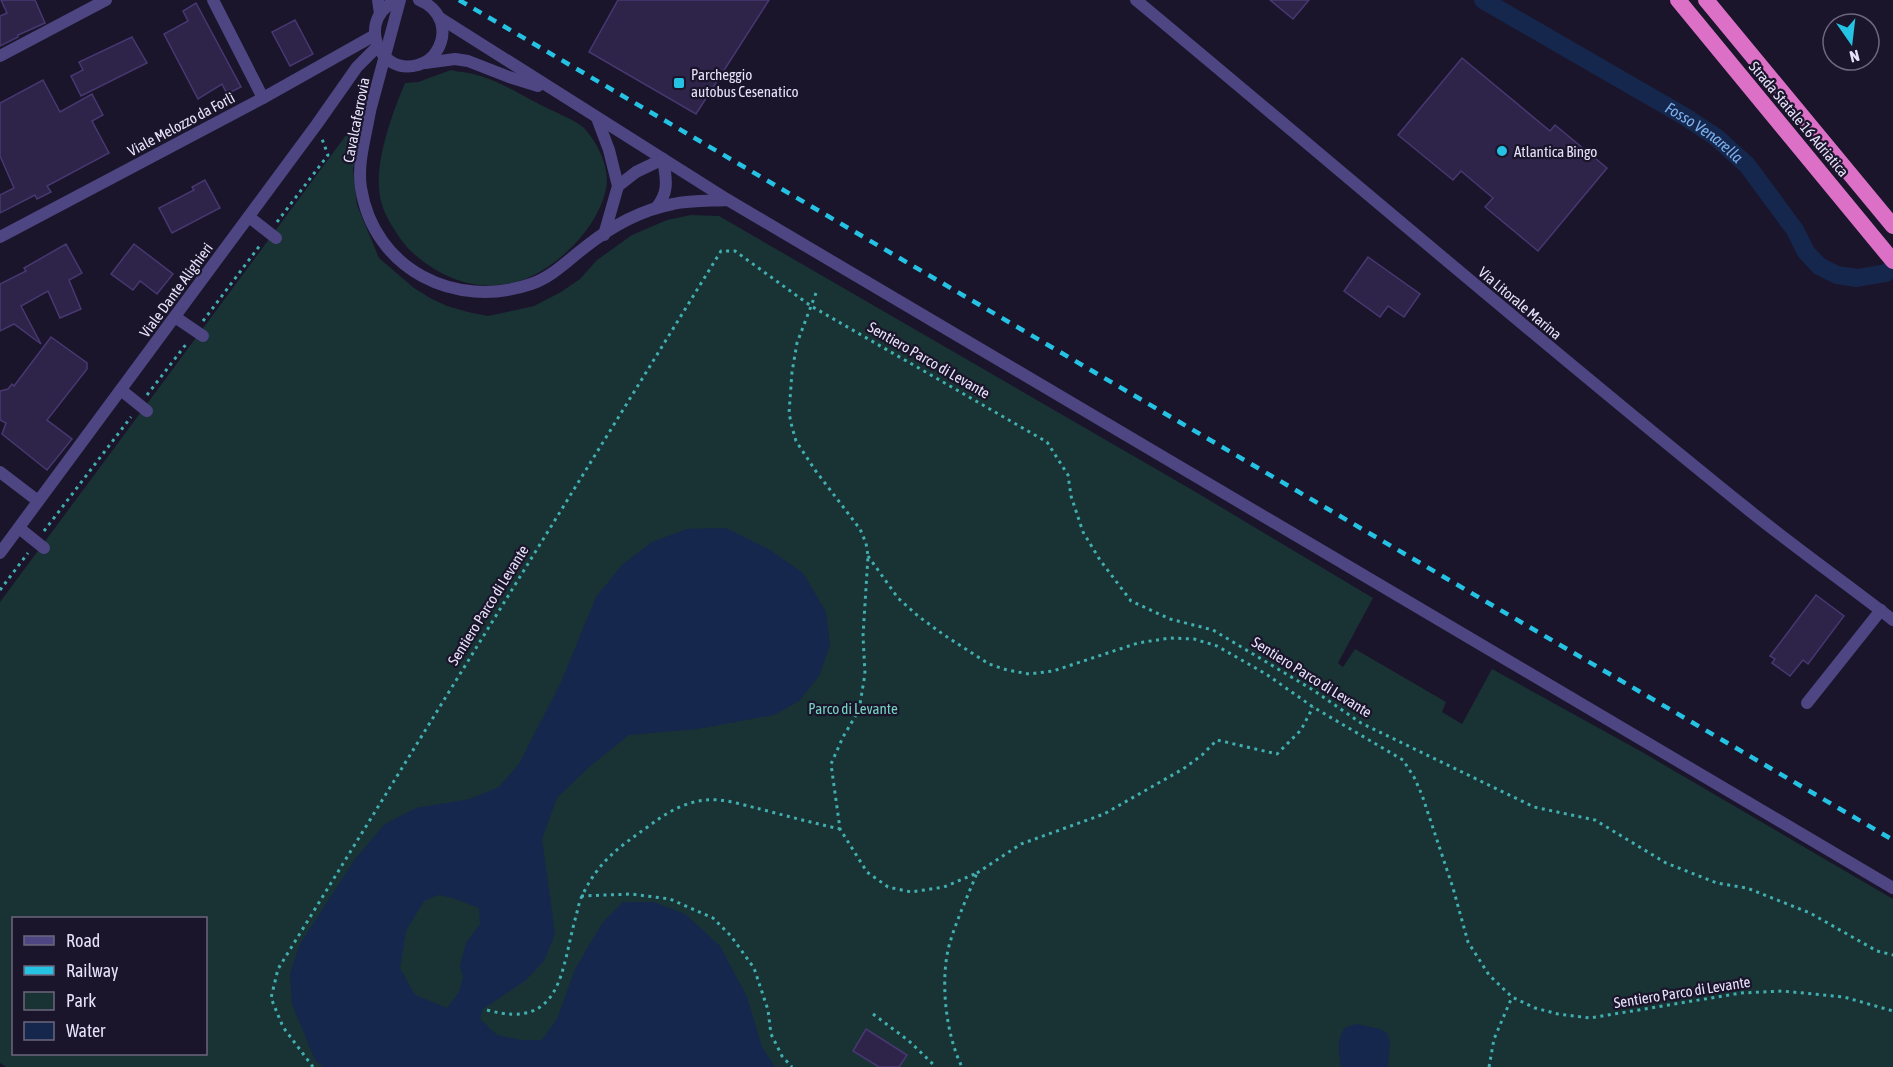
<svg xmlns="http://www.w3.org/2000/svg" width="1893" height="1067" font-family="'Asap Condensed',sans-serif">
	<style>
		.green { fill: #193234; fill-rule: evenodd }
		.water { fill: #16274d; fill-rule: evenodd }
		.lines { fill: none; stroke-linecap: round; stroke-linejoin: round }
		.canal { stroke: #16274d; stroke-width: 18 }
		.building { fill: #2e2349; stroke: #483872; stroke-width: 1.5 }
		.path { stroke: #41aeb0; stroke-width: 3; stroke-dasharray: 3 4.5; stroke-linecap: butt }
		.minor { stroke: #4d4683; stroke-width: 12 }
		.tertiary { stroke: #4d4683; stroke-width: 12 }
		.trunk { stroke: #dc70c6; stroke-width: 16 }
		.rail { stroke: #25c2e4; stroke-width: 4.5; stroke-dasharray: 9 8; stroke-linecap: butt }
		.tertiary-bridge { stroke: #4d4683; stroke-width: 12 }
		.poi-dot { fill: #25c2e4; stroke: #1a152a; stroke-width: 2 }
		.labels { text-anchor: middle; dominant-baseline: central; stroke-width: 4.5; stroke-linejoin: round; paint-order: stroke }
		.poi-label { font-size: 15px; fill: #e7e2fb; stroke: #1a152a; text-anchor: start }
		.street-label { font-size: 15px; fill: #e7e2fb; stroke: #1a152a }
		.park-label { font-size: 15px; fill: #75d4c4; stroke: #1a152a }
		.water-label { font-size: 16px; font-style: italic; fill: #7cb1ef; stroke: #1a152a }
	</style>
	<rect width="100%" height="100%" fill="#1a152a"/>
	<g class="green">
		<path d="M451,70C458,72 466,72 473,74C496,79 518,93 539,104C550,110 575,120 583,127C596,140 607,162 607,180C605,222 557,270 519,281C490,290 461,285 436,270C423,262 411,253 402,241C394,229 384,215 381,201C372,167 392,114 405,83L418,82Z"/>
		<path d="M364,111L353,170L357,205L379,258L414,288L430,298L447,306L468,312L488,316L534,306L561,292L580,279L597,260L632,235L667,220L691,215L719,216L1194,491L1373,598L1338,663L1343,667L1355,649L1446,702L1442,712L1462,724L1492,669L1642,752L1893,899V1067H6L0,1063V602ZM14,918H206V1054H14Z"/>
	</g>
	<g class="water">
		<path d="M726,528L770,550L803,573L826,612L830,645L819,676L799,701L774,715L697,729L629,735L589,767L557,798L542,839L555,934L544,961L526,980L483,1009L480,1019L497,1035L521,1040H542L557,1019L575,969L603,922L623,902H654L685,914L720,946L747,997L762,1047L775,1067H323L315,1060L292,1004L290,973L300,944L355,859L385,824L416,808L470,799L499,787L519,764L561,682L596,597L622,565L652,542L687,529ZM438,895L453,898L479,908L480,924L466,943L460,966L463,977L459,992L447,1008L415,995L400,968L406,931L424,901Z"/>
		<path d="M1357,1024L1380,1029L1387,1033L1390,1041L1388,1067H1341C1339,1053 1336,1038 1346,1027Z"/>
	</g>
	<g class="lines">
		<path class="canal" id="s1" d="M1483,0L1684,116L1716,137L1747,165L1795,230L1806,252L1819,266L1837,275L1857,278L1886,273L1893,267"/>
	</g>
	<g class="building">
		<polygon points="1,0 35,0 45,23 18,35 18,37 0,46 0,16 7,13"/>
		<polygon points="618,0 769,0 696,114 589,52"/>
		<polygon points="1270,0 1309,0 1293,19"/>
		<polygon points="196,3 241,87 227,94 222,84 198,99 164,34 188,21 183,11"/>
		<polygon points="295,20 313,54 290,66 272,32"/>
		<polygon points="132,37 147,63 81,96 71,76 83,70 79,62"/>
		<polygon points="1462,58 1550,131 1555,125 1607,168 1538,251 1485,207 1493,198 1461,171 1453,180 1398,135"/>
		<polygon points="43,80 60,112 92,94 103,115 92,121 109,153 47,186 51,192 37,199 35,195 0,213 0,195 14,188 0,156 0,103"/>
		<polygon points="205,180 220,208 172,233 159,208 194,190 192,187"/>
		<polygon points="66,244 82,273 69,280 81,309 60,318 48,291 21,306 41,344 14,324 0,331 0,284 26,271 24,268"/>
		<polygon points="134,244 173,274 157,294 140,281 133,290 111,274"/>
		<polygon points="1368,257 1420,294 1404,317 1388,306 1380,317 1344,291"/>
		<polygon points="51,337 87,363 87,369 47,420 72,439 47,470 2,434 6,423 0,420 0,391 8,389 12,384 14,386"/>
		<polygon points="1816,595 1844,616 1808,664 1803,660 1790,676 1772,663 1775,659 1770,656"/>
		<polygon points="866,1029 907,1055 899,1067 879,1067 853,1051"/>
	</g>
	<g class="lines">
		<g class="path">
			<polyline points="277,222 328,155 322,139"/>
			<path d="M816,293L797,343L792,372L789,413L792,427L796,441L815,470L860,529L866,543L868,556L863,636L865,674L859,710L843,737L831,764L840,829L867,872L888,887L911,892L944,887L977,873C968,895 958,917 951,939C939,975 945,1033 962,1067"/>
			<polyline points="203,321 261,244"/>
			<polyline points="147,395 187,343"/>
			<polyline points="44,531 131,417"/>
			<polyline points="868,556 898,598 918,616 944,635 989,664 1007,670 1029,674 1053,671 1138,643 1170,638 1194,639 1217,646 1266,674 1313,707 1403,760 1414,777 1422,795 1453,888 1468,942 1489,975 1512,997 1535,1008 1558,1014 1590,1018 1741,993 1782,991 1844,997 1893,1011"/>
			<polyline points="0,590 28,553"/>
			<polyline points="977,873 1021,844 1104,814 1183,769 1202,755 1217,740 1277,754 1301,730 1313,707"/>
			<polyline points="581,896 631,894 670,899 713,918 731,936 754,968 768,1010 771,1034 782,1056 792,1067"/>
			<path d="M487,1010C563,1031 561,969 576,916C578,909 579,901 583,894C599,861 619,847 649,826C666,813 684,802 706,800C723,798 743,805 760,809C787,816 813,823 840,829"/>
			<polyline points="873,1014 909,1041 936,1067"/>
			<polyline points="313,1067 283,1027 271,998 278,969 721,251 735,251 811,306 1047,442 1068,475 1071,496 1083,532 1100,560 1131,601 1170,619 1213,630 1313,690 1361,723 1534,807 1595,820 1666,863 1717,883 1747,888 1810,913 1877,951 1893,955"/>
			<polyline points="1489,1067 1494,1039 1512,997"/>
		</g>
		<g class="minor">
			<polyline points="213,0 263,98"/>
			<polyline points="378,0 380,14"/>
			<path d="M1136,0C1339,169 1539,341 1745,507C1793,546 1844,582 1893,620"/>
			<polyline points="0,56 106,0"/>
			<polyline points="249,217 276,238"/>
			<polyline points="0,237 263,98 375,35"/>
			<polyline points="175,317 203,336"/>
			<polyline points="121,390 147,411"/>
			<polyline points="0,472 38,501"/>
			<polyline points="19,528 44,548"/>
			<polyline points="0,553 317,124 357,67 378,46"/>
			<polyline points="1807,703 1881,610"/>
		</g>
		<g class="tertiary">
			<path d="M399,0C356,14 376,77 418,65C425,63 432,59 436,52C442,43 444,32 441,22C437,11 429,4 419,0"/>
			<polyline points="440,18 728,200 1893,888"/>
			<polyline points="425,63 455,59 468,61 509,77 538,86"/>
			<path d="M370,111C366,136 357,163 361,188C374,270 456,310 531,284C552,277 567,261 584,248C609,228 641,210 673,204C691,200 710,201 728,200"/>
			<polyline points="597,118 609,150 618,186 604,235"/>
			<polyline points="618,186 636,172 663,159"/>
			<path d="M656,208C670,191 666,179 663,159"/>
		</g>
		<g class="trunk">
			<polyline points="1678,0 1893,261"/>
			<polyline points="1706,0 1893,226"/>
		</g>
		<polyline class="rail" points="459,0 1893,840"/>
		<polyline class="tertiary-bridge" points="370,111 400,0"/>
	</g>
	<g class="poi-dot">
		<rect x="673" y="77" width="12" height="12" rx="3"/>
		<circle cx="1502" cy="151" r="6"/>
	</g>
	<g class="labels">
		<g class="poi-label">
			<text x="691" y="74">Parcheggio<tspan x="691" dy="17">autobus Cesenatico</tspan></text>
			<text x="1514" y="151">Atlantica Bingo</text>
		</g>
		<g class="street-label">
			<text transform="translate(1799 119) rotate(50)">Strada Statale 16 Adriatica</text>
			<text transform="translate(356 120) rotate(-79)">Cavalcaferrovia</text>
			<text transform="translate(181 124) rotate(-28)">Viale Melozzo da Forlì</text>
			<text transform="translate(176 290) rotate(-54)">Viale Dante Alighieri</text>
			<text transform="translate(1520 303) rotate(40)">Via Litorale Marina</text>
			<text transform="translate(929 360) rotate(30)">Sentiero Parco di Levante</text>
			<text transform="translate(488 605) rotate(-58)">Sentiero Parco di Levante</text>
			<text transform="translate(1312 677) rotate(32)">Sentiero Parco di Levante</text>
			<text transform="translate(1682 992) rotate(-9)">Sentiero Parco di Levante</text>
		</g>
		<g class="park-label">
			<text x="853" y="708">Parco di Levante</text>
		</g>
		<g class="water-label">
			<text stroke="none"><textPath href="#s1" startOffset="258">Fosso Venarella</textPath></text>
		</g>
	</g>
	<rect x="12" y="917" width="195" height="138" fill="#1a152a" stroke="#6c677e" stroke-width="1.5"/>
	<rect x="24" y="936" width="30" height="9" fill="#4d4683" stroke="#6c677e" stroke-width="1.5"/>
	<text x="66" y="947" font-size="18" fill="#e7e2fb">Road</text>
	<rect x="24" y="966" width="30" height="9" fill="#25c2e4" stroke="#6c677e" stroke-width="1.5"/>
	<text x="66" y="977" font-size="18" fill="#e7e2fb">Railway</text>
	<rect x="24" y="992" width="30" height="18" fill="#193234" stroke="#6c677e" stroke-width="1.5"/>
	<text x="66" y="1007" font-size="18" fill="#e7e2fb">Park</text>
	<rect x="24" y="1022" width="30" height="18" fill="#16274d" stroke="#6c677e" stroke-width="1.5"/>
	<text x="66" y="1037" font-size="18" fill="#e7e2fb">Water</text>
	<g transform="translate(1851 42) rotate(166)"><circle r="28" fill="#1a152a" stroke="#6c677e" stroke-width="1.5"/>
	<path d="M0-4.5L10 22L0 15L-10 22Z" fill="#25c2e4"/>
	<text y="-9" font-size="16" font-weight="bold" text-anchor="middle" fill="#e7e2fb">N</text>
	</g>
</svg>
